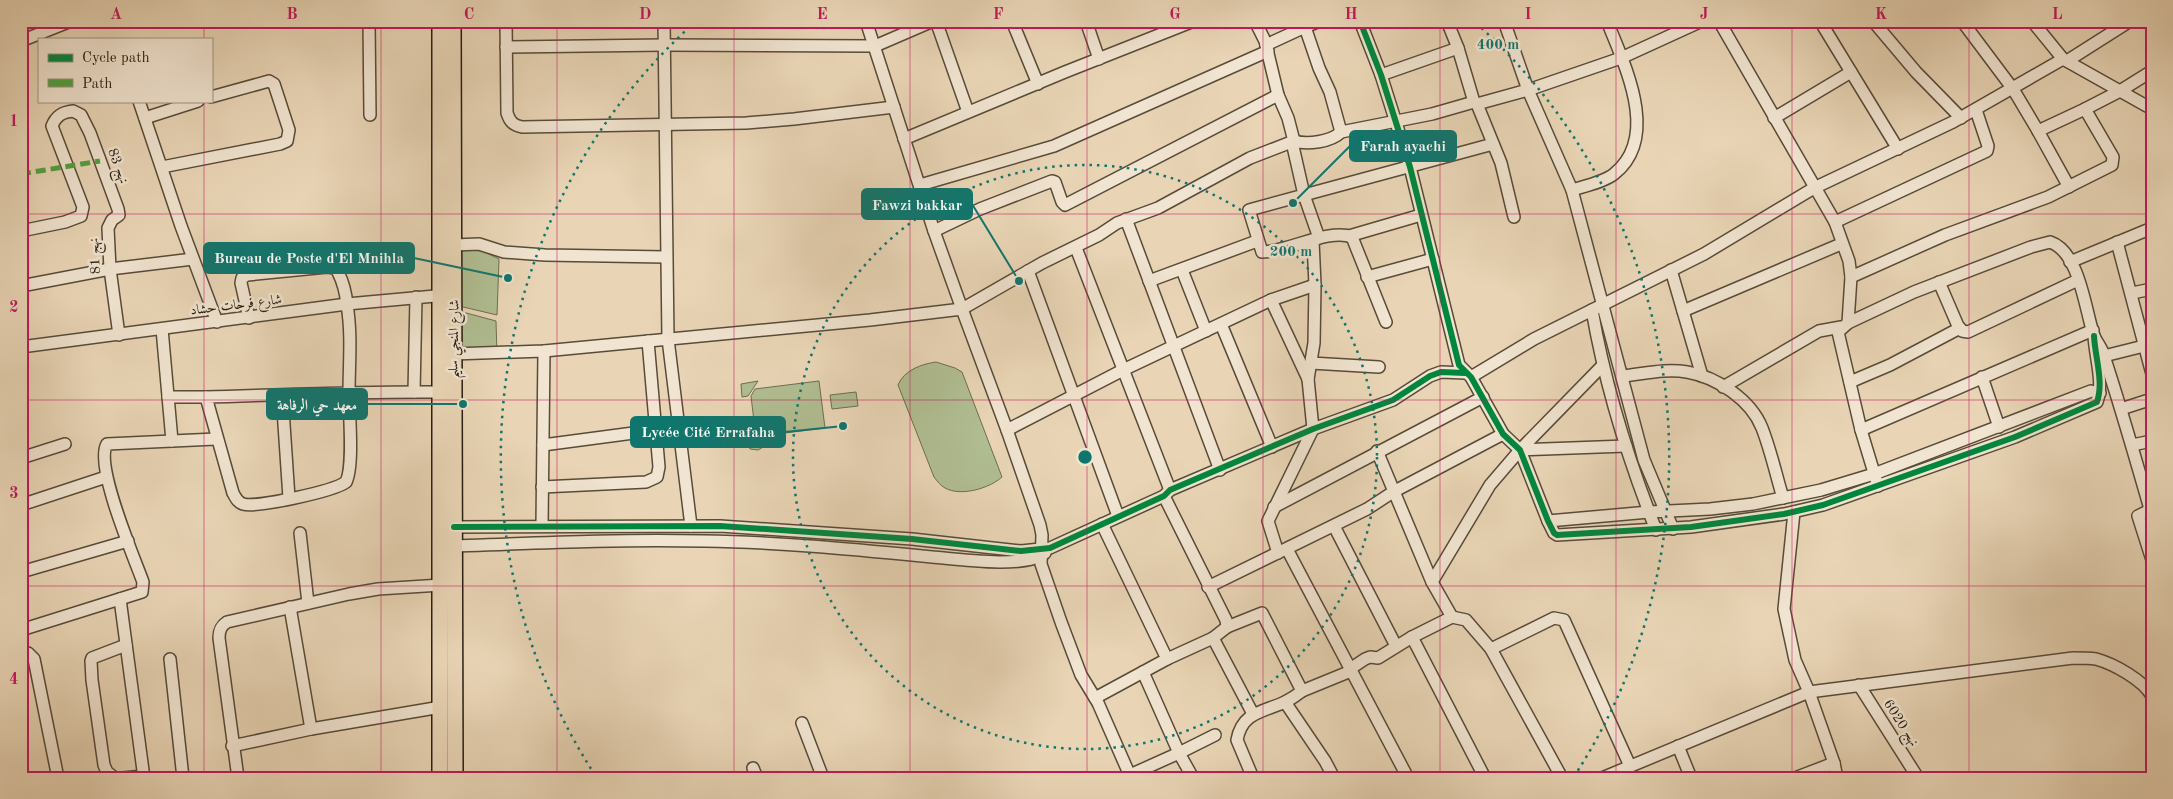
<svg xmlns="http://www.w3.org/2000/svg" width="2173" height="799" font-family="'Old Standard TT',Amiri,serif">
	<style>
		.green { fill: #b0be92; stroke: #6b6e52 }
		.lines { fill: none; stroke-linecap: round; stroke-linejoin: round }
		.minor-casing { stroke: #574b3a; stroke-width: 14 }
		.major-casing { stroke: #261d11; stroke-width: 18 }
		.minor { stroke: #f1e4d0; stroke-width: 11 }
		.major { stroke: #e9d5b6; stroke-width: 15 }
		.quiet { stroke: #50a23f; stroke-width: 5; stroke-dasharray: 10 5; stroke-linecap: butt }
		.cycleway-casing { stroke: #f1e4d0; stroke-width: 9 }
		.cycleway { stroke: #00873e; stroke-width: 6 }
		.grid { fill: none; stroke: #c2185b; stroke-width: 1; stroke-opacity: 0.55 }
		.ring { fill: none; stroke: #0f766e; stroke-width: 2.5; stroke-dasharray: 2.5 5 }
		.labels { text-anchor: middle; dominant-baseline: central; stroke-width: 5; stroke-linejoin: round; paint-order: stroke }
		.street-label { font-size: 14px; fill: #261d11; stroke: #f1e4d0 }
		.centre { fill: #0f766e; stroke: #f1e4d0; stroke-width: 2.5 }
		.ring-label { font-size: 15px; text-anchor: middle; font-weight: bold; fill: #0f766e; stroke: #f1e4d0; stroke-width: 5; stroke-linejoin: round; paint-order: stroke }
		.leader { fill: none; stroke: #0f766e; stroke-width: 2 }
		.callout-dot { fill: #0f766e; stroke: #f1e4d0; stroke-width: 2 }
		.callout { fill: #0f766e; stroke: #0f766e; stroke-width: 2 }
		.callout-label { font-size: 15px; text-anchor: middle; font-weight: bold; fill: #fff }
		.neatline { fill: none; stroke: #c2185b; stroke-width: 2 }
		.grid-label { font-size: 16px; text-anchor: middle; font-weight: bold; fill: #c2185b }
	</style>
	<rect width="100%" height="100%" fill="#e9d5b6"/>
	<filter id="stains"><feTurbulence type="fractalNoise" baseFrequency=".004" numOctaves="4"/><feColorMatrix values="0 0 0 0 .2 0 0 0 0 .09 0 0 0 0 .02 0 0 0 .5 -.17"/></filter>
	<radialGradient id="worn" r=".72"><stop offset=".6" stop-color="#630" stop-opacity="0"/><stop offset="1" stop-color="#630" stop-opacity=".3"/></radialGradient>
	<g class="green">
		<polygon points="458,239 499,259 497,315 459,306"/>
		<polygon points="459,311 496,321 497,355 460,352"/>
		<path d="M936,362L955,368L962,372L1002,477C990,488 961,497 945,488C941,486 937,481 934,477L898,385C904,370 922,364 936,362Z"/>
		<polygon points="758,381 748,396 742,397 741,384"/>
		<polygon points="819,381 825,428 769,435 767,439 755,430 751,396 755,389"/>
		<polygon points="856,392 858,406 832,409 830,395"/>
		<polygon points="748,432 755,432 765,439 765,446 758,450 750,449 747,441"/>
	</g>
	<g class="lines">
		<defs>
			<g id="minor">
				<polyline points="369,21 370,115"/>
				<path d="M506,21L507,113C510,122 513,125 522,127L746,123L794,119L894,107"/>
				<polyline points="664,21 668,339 691,526"/>
				<path d="M866,21L934,231L962,309L1042,263L1099,235L1117,223L1158,208L1250,158L1294,141C1307,145 1331,142 1341,132L1330,92L1319,68L1305,27L1266,45"/>
				<polyline points="936,21 968,112"/>
				<polyline points="1012,21 1038,84"/>
				<polyline points="1086,21 1099,59"/>
				<polyline points="1255,21 1265,41 1278,95 1288,118 1294,141"/>
				<path d="M1360,21L1381,75L1410,167L1459,365L1471,377L1503,434L1520,450L1548,521L1554,533L1557,535L1691,527L1784,514L1823,505L2015,437L2097,402C2104,382 2095,357 2094,336"/>
				<polyline points="1447,21 1458,48 1474,102"/>
				<polyline points="1504,21 1528,90 1572,190 1644,460 1673,529"/>
				<polyline points="1719,21 1835,222 1849,261 1851,277 1848,323"/>
				<polyline points="1820,21 1898,149"/>
				<polyline points="1873,21 1916,72 1961,118"/>
				<polyline points="1962,21 2013,89 2038,131"/>
				<polyline points="2032,21 2063,59 2152,109"/>
				<polyline points="1305,27 1320,21"/>
				<polyline points="21,41 71,21"/>
				<polyline points="506,47 665,45 875,46 933,21"/>
				<polyline points="2067,61 2130,21"/>
				<polyline points="1381,75 1458,48"/>
				<polyline points="139,101 181,226 217,322"/>
				<polyline points="1477,104 1528,90 1621,58 1702,21"/>
				<polyline points="145,118 198,101"/>
				<polyline points="1774,118 1851,72"/>
				<polyline points="1341,132 1432,114 1474,102 1477,104 1501,163 1514,217"/>
				<polyline points="904,139 1065,72 1194,21"/>
				<path d="M1292,142L1304,195L1249,210L1262,252C1287,252 1329,228 1352,237L1386,322"/>
				<polyline points="162,167 280,144 287,141 289,130 274,84 269,81 211,97"/>
				<polyline points="920,185 1054,146 1268,51"/>
				<polyline points="2069,187 2038,131 2085,109"/>
				<path d="M1572,190C1585,186 1604,182 1614,174C1661,137 1624,64 1607,21"/>
				<polyline points="1126,219 1220,470"/>
				<polyline points="1835,222 1987,151 1988,146 1976,110"/>
				<path d="M21,231L65,222L81,216L83,207L52,126C56,116 62,112 73,111L81,115L90,133L118,209L119,215L112,220L108,228L110,269L119,335"/>
				<polyline points="934,231 980,209 1052,181 1055,182 1062,202 1065,205 1278,95"/>
				<polyline points="1349,236 1421,215"/>
				<polyline points="1319,238 1304,195 1493,144"/>
				<polyline points="2117,242 2152,374"/>
				<polyline points="454,245 479,244 504,252 545,255 666,257"/>
				<polyline points="1076,248 1170,490"/>
				<polyline points="2070,262 2152,228"/>
				<polyline points="1182,270 1206,331"/>
				<polyline points="1671,270 1702,376"/>
				<polyline points="1028,271 1118,516"/>
				<polyline points="1367,277 1433,259"/>
				<polyline points="1851,277 1945,235 2048,197 2112,165 2113,157 2085,109 2120,91 2152,71"/>
				<polyline points="1149,281 1257,241"/>
				<polyline points="1939,282 1958,326 1962,331 1968,332 2078,280"/>
				<polyline points="21,286 110,269 193,259"/>
				<polyline points="2132,293 2152,289"/>
				<polyline points="1271,300 1308,379"/>
				<path d="M1592,310C1605,385 1628,459 1656,530"/>
				<polyline points="1683,311 1841,244"/>
				<path d="M249,318L241,283L242,278L247,275L327,267L335,268L338,272C343,282 346,294 347,305C352,334 349,364 349,394C349,414 354,466 346,482C334,491 257,508 243,504C237,502 236,498 233,493L206,397C284,395 362,391 440,392"/>
				<polyline points="1221,324 1272,447"/>
				<polyline points="162,329 172,441"/>
				<polyline points="21,347 347,304 446,295"/>
				<polyline points="453,354 544,351 870,320 962,309 1007,430 1040,525 1042,535 1041,564 1061,622 1081,675 1098,703 1131,778"/>
				<polyline points="2104,356 2144,346"/>
				<polyline points="1311,363 1379,367"/>
				<path d="M1622,376C1643,374 1666,368 1687,372C1717,377 1751,400 1762,428C1771,451 1776,475 1783,498"/>
				<polyline points="1471,377 1534,339 1704,254 1814,188 1953,122 2063,59"/>
				<polyline points="1982,377 1999,427"/>
				<polyline points="1850,382 1890,365 1960,328"/>
				<polyline points="1723,387 1819,331 1841,327"/>
				<polyline points="414,392 416,297"/>
				<polyline points="282,395 289,498"/>
				<polyline points="168,397 206,397"/>
				<polyline points="2121,409 2152,399"/>
				<polyline points="1007,430 1123,370 1271,300 1315,285"/>
				<polyline points="1861,430 2093,330"/>
				<polyline points="543,445 656,430"/>
				<polyline points="2132,445 2152,441"/>
				<polyline points="1520,450 1626,446"/>
				<polyline points="1377,451 1432,582 1452,617"/>
				<polyline points="21,458 65,444"/>
				<path d="M1878,486L1861,430L1838,332L1848,323L1914,292L2031,247L2050,242C2080,252 2085,310 2094,336C2096,341 2101,347 2103,353C2120,404 2135,457 2150,509"/>
				<polyline points="542,487 646,482 657,477 659,467 648,341"/>
				<polyline points="1164,496 1226,620 1227,627 1213,638 1253,714"/>
				<polyline points="21,505 106,477"/>
				<polyline points="1274,507 1483,397"/>
				<polyline points="2152,509 2138,516 2152,560"/>
				<polyline points="1794,512 1784,609 1795,660 1809,692 1834,763 1837,778"/>
				<polyline points="1548,521 1649,512 1710,509 1753,504 1821,490 1874,474 2091,391 2100,393"/>
				<polyline points="542,526 544,351"/>
				<polyline points="1334,526 1396,646"/>
				<polyline points="454,527 720,526 912,539 1021,551 1050,548 1164,496 1170,490 1313,429 1393,400 1430,376 1441,372 1465,373"/>
				<polyline points="300,533 308,603"/>
				<path d="M454,546C537,543 621,539 704,541C777,542 850,549 922,556C950,558 1024,570 1045,553"/>
				<polyline points="1287,549 1408,778"/>
				<polyline points="1278,553 1268,521 1313,429 1308,379 1314,343 1315,285 1313,241"/>
				<polyline points="21,572 128,541"/>
				<polyline points="1432,582 1490,485 1520,450 1603,365"/>
				<polyline points="1208,587 1367,509 1393,492 1503,434"/>
				<polyline points="120,599 144,778"/>
				<polyline points="290,607 311,729"/>
				<polyline points="1227,627 1262,613 1302,691 1351,671"/>
				<path d="M21,630L142,592L143,582C134,557 94,465 107,444L216,439"/>
				<polyline points="1412,637 1485,778"/>
				<polyline points="1491,649 1554,618 1564,620 1630,766"/>
				<polyline points="21,653 28,653 34,659 58,778"/>
				<polyline points="170,659 183,778"/>
				<polyline points="1167,659 1213,638"/>
				<polyline points="1350,669 1365,659 1370,657 1378,658 1412,637 1452,617 1466,620 1491,649 1562,778"/>
				<polyline points="1143,672 1179,753 1215,735"/>
				<polyline points="1859,685 1918,778"/>
				<polyline points="1095,698 1167,659 1102,524"/>
				<polyline points="1285,702 1325,761 1334,778"/>
				<polyline points="802,723 823,778"/>
				<polyline points="232,746 311,729 441,707"/>
				<polyline points="1678,746 1691,778"/>
				<polyline points="753,768 757,778"/>
				<polyline points="1130,775 1179,753 1193,778"/>
				<polyline points="115,778 107,772 104,765 92,680 91,661 92,658 126,645"/>
				<polyline points="123,778 144,776"/>
				<path d="M238,778L219,638C219,630 221,626 227,622L349,594L378,589L441,585"/>
				<path d="M1253,778L1237,740C1242,712 1263,712 1285,702C1291,699 1297,695 1302,691"/>
				<path d="M1602,778L1809,692L2073,658C2080,658 2089,658 2096,659C2114,664 2143,680 2152,696"/>
				<polyline points="1795,778 1834,763"/>
			</g>
			<g id="major">
				<polyline points="453,21 455,778"/>
				<polyline points="440,778 440,21"/>
			</g>
		</defs>
		<use href="#minor" class="minor-casing"/>
		<use href="#major" class="major-casing"/>
		<use href="#minor" class="minor"/>
		<use href="#major" class="major"/>
		<polyline class="quiet" points="21,174 100,161"/>
		<defs>
			<g id="cycleway">
				<path d="M1360,21L1381,75L1410,167L1459,365L1471,377L1503,434L1520,450L1548,521L1554,533L1557,535L1691,527L1784,514L1823,505L2015,437L2097,402C2104,382 2095,357 2094,336"/>
				<polyline points="454,527 720,526 912,539 1021,551 1050,548 1164,496 1170,490 1313,429 1393,400 1430,376 1441,372 1465,373"/>
			</g>
		</defs>
		<use href="#cycleway" class="cycleway-casing"/>
		<use href="#cycleway" class="cycleway"/>
	</g>
	<path class="grid" d="M204,21V39M381,21V778M557,21V778M734,21V778M910,21V778M1087,21V778M1263,21V778M1440,21V778M1616,21V778M1792,21V778M1969,21V778M204,101V778M21,214H2152M21,400H2152M21,586H2152"/>
	<g class="ring">
		<circle cx="1085" cy="457" r="292"/>
		<path d="M595 775A584 584 0 0 1 694 23M1476 23A584 584 0 0 1 1575 775"/>
	</g>
	<g class="labels">
		<g class="street-label">
			<text transform="translate(118 166) rotate(70)">نهج 83</text>
			<text transform="translate(95 256) rotate(-93)">نهج 81</text>
			<text transform="translate(236 305) rotate(-7)">شارع فرحات حشاد</text>
			<text transform="translate(454 339) rotate(-89)">شارع المنجي سليم</text>
			<text transform="translate(1901 723) rotate(57)">نهج 6020</text>
		</g>
	</g>
	<circle cx="1085" cy="457" r="8" class="centre"/>
	<g class="ring-label">
		<text x="1498" y="49">400 m</text>
		<text x="1291" y="256">200 m</text>
	</g>
	<path class="leader" d="M1293 203L1350 146M1019 281L972 204M508 278L414 258M463 404L367 404M843 426L785 432"/>
	<g class="callout-dot">
		<circle cx="1293" cy="203" r="5"/>
		<circle cx="1019" cy="281" r="5"/>
		<circle cx="508" cy="278" r="5"/>
		<circle cx="463" cy="404" r="5"/>
		<circle cx="843" cy="426" r="5"/>
	</g>
	<g class="callout">
		<rect x="1350" y="131" width="106" height="30" rx="5"/>
		<rect x="862" y="189" width="110" height="30" rx="5"/>
		<rect x="204" y="243" width="210" height="30" rx="5"/>
		<rect x="267" y="389" width="100" height="30" rx="5"/>
		<rect x="631" y="417" width="154" height="30" rx="5"/>
	</g>
	<g class="callout-label">
		<text x="1403" y="151">Farah ayachi</text>
		<text x="917" y="210">Fawzi bakkar</text>
		<text x="309" y="263">Bureau de Poste d'El Mnihla</text>
		<text x="317" y="410">معهد حي الرفاهة</text>
		<text x="708" y="437">Lycée Cité Errafaha</text>
	</g>
	<rect width="2173" height="799" fill="none" stroke="#e9d5b6" stroke-width="55"/>
	<rect x="38" y="38" width="175" height="65" fill="#f1e4d0" stroke="#a09484"/>
	<rect x="48" y="54" width="25" height="8" fill="#00873e" stroke="#a09484"/>
	<text x="82" y="62" font-size="15" fill="#261d11">Cycle path</text>
	<rect x="48" y="79" width="25" height="8" fill="#50a23f" stroke="#a09484"/>
	<text x="82" y="88" font-size="15" fill="#261d11">Path</text>
	<rect x="28" y="28" width="2118" height="744" class="neatline"/>
	<g class="grid-label">
		<text x="116" y="19">A</text>
		<text x="292" y="19">B</text>
		<text x="469" y="19">C</text>
		<text x="645" y="19">D</text>
		<text x="822" y="19">E</text>
		<text x="998" y="19">F</text>
		<text x="1175" y="19">G</text>
		<text x="1351" y="19">H</text>
		<text x="1528" y="19">I</text>
		<text x="1704" y="19">J</text>
		<text x="1881" y="19">K</text>
		<text x="2057" y="19">L</text>
		<text x="14" y="126">1</text>
		<text x="14" y="312">2</text>
		<text x="14" y="498">3</text>
		<text x="14" y="684">4</text>
	</g>
	<rect width="100%" height="100%" filter="url(#stains)"/>
	<rect width="100%" height="100%" fill="url(#worn)"/>
</svg>
